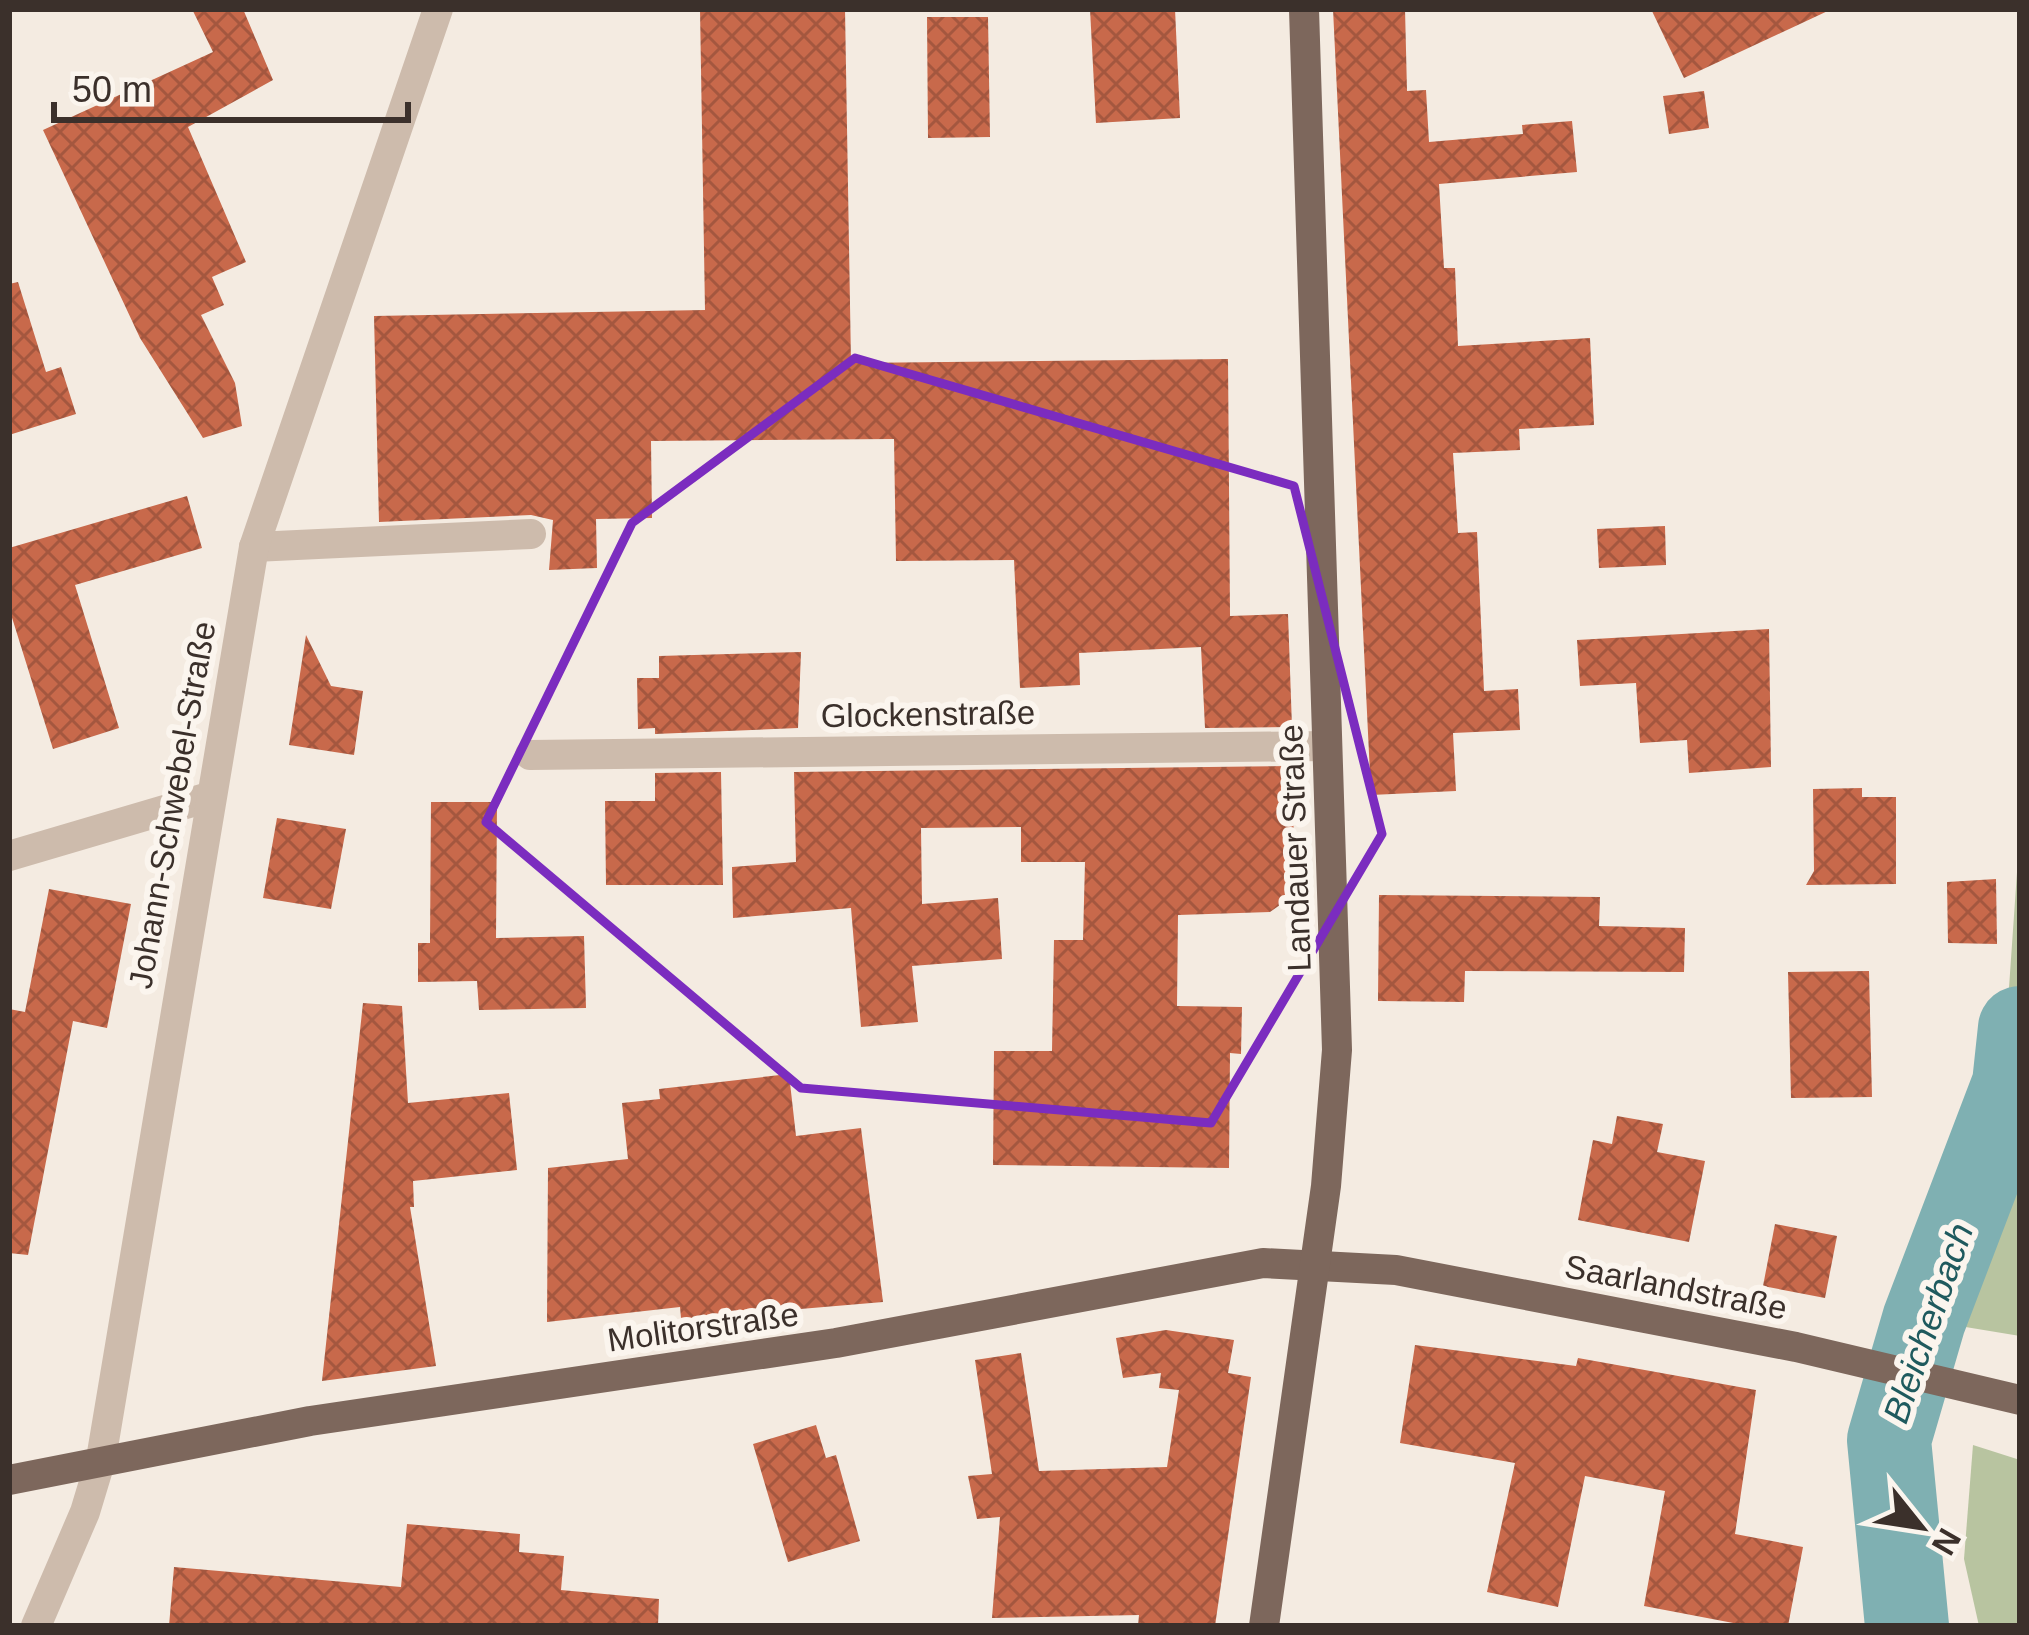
<svg xmlns="http://www.w3.org/2000/svg" width="2029" height="1635" font-family="Arial,sans-serif">
	<style>
		.park { fill: #b8c4a0 }
		.lines { fill: none; stroke-linecap: round; stroke-linejoin: round }
		.river { stroke: #7fb0b2; stroke-width: 84 }
		.building { fill: url(#building-cross-hatch) }
		.minor { stroke: #cdbbac; stroke-width: 30 }
		.major { stroke: #7d675c; stroke-width: 30 }
		.marked { fill: none; stroke: #7b2cbf; stroke-width: 9; stroke-linejoin: round }
		.labels { text-anchor: middle; dominant-baseline: central; stroke-width: 12; stroke-linejoin: round; paint-order: stroke }
		.street-label { font-size: 33px; fill: #3b302b; stroke: #fbf5ee }
		.water-label { font-size: 36px; font-style: italic; fill: #1f5a5e; stroke: #fbf5ee }
	</style>
	<defs>
		<pattern id="building-cross-hatch" width="8" height="8" patternUnits="userSpaceOnUse" patternTransform="scale(3)"><rect width="8" height="8" fill="#c8694b"/><path d="M0 0l8 8M0 8l8-8" fill="none" stroke="#a4573f"/></pattern>
	</defs>
	<rect width="100%" height="100%" fill="#f4ebe1"/>
	<g class="park">
		<polygon points="2020,829 2020,1336 1905,1317 1980,1136 2008,1002"/>
		<polygon points="1973,1445 2020,1460 2020,1626 1979,1626 1964,1559"/>
	</g>
	<g class="lines">
		<polyline class="river" points="1907,1626 1889,1440 1924,1320 2014,1084 2020,1028"/>
	</g>
	<g class="building">
		<polygon points="192,9 243,9 273,80 188,127 246,262 212,277 224,305 201,315 235,383 242,426 203,438 140,338 43,130 213,52"/>
		<polygon points="700,9 845,9 851,363 1228,359 1230,616 1288,614 1292,727 1205,728 1201,647 1079,653 1080,685 1020,688 1014,560 896,561 894,439 651,441 652,518 596,519 597,568 549,570 553,520 531,515 379,522 374,316 705,310"/>
		<polygon points="1090,9 1175,9 1180,118 1096,123"/>
		<polygon points="1333,9 1405,9 1407,91 1426,90 1429,142 1523,134 1522,125 1572,121 1577,172 1439,184 1444,268 1455,268 1458,346 1590,338 1594,425 1519,429 1520,450 1453,453 1458,533 1477,532 1484,691 1518,689 1520,730 1453,733 1456,791 1371,795"/>
		<polygon points="1651,9 1832,9 1684,78"/>
		<polygon points="927,17 988,17 990,137 928,138"/>
		<polygon points="1704,91 1709,128 1669,134 1663,96"/>
		<polygon points="18,282 46,372 61,367 76,414 9,435 9,284"/>
		<polygon points="187,496 202,548 75,585 119,728 53,749 9,608 9,548"/>
		<polygon points="1665,526 1666,565 1599,568 1597,529"/>
		<polygon points="1769,629 1771,767 1689,773 1687,740 1640,743 1636,683 1580,686 1577,640"/>
		<polygon points="306,635 331,686 363,691 354,755 289,745"/>
		<polygon points="801,652 798,728 655,734 655,728 638,729 637,678 659,678 659,656"/>
		<polygon points="1293,766 1294,886 1287,900 1270,912 1178,915 1177,1006 1242,1007 1241,1054 1230,1053 1229,1168 993,1165 994,1051 1052,1051 1054,940 1083,940 1085,862 1021,862 1021,827 921,828 922,904 998,898 1002,959 912,966 918,1022 861,1027 851,908 733,918 732,867 796,862 794,772"/>
		<polygon points="721,772 723,885 606,885 605,801 655,801 655,773"/>
		<polygon points="1862,788 1862,797 1896,797 1896,884 1806,885 1814,871 1813,789"/>
		<polygon points="431,802 497,802 496,938 584,936 586,1008 479,1010 477,981 418,982 418,943 430,943"/>
		<polygon points="277,818 346,829 331,909 263,898"/>
		<polygon points="1996,879 1997,944 1948,943 1947,882"/>
		<polygon points="49,889 131,904 107,1028 73,1021 28,1255 9,1253 9,1009 25,1012"/>
		<polygon points="1379,895 1600,897 1599,926 1685,928 1684,972 1465,971 1464,1002 1378,1001"/>
		<polygon points="1869,971 1872,1097 1791,1098 1788,972"/>
		<polygon points="363,1003 402,1006 408,1103 509,1093 517,1170 413,1181 414,1207 410,1207 436,1366 322,1381"/>
		<polygon points="789,1074 796,1136 861,1128 883,1302 740,1314 741,1323 682,1329 680,1307 547,1322 548,1168 628,1159 622,1103 660,1099 659,1089"/>
		<polygon points="1617,1116 1663,1124 1657,1152 1705,1161 1689,1242 1578,1220 1593,1140 1612,1144"/>
		<polygon points="1775,1224 1837,1236 1825,1298 1763,1286"/>
		<polygon points="1166,1330 1234,1340 1228,1373 1251,1377 1215,1626 1138,1626 1139,1615 992,1618 1000,1517 977,1519 968,1476 992,1474 975,1360 1021,1353 1039,1471 1167,1467 1179,1390 1159,1388 1161,1373 1123,1378 1116,1338"/>
		<polygon points="1415,1345 1576,1366 1578,1358 1756,1390 1735,1534 1803,1547 1788,1626 1749,1626 1644,1606 1665,1491 1585,1476 1558,1607 1487,1592 1515,1463 1400,1443"/>
		<polygon points="816,1425 826,1458 836,1455 860,1541 788,1562 753,1444"/>
		<polygon points="407,1524 520,1534 519,1552 564,1556 561,1590 659,1599 658,1626 169,1626 174,1567 401,1587"/>
	</g>
	<g class="lines">
		<g class="minor">
			<polyline points="254,547 531,534"/>
			<polyline points="530,755 1327,746"/>
			<polyline points="9,856 209,797"/>
			<polyline points="36,1626 85,1512 101,1459 254,547 438,9"/>
		</g>
		<g class="major">
			<polyline points="9,1480 310,1421 836,1343 1263,1263 1396,1270 1796,1347 2020,1400"/>
			<polyline points="1264,1626 1326,1186 1337,1050 1304,9"/>
		</g>
	</g>
	<path class="marked" d="M855,358L1294,486L1382,834L1211,1123L801,1088L486,822L632,523Z"/>
	<g class="labels">
		<g class="street-label">
			<text transform="translate(928 714) rotate(-1)">Glockenstraße</text>
			<text transform="translate(172 805) rotate(-80)">Johann-Schwebel-Straße</text>
			<text transform="translate(1295 848) rotate(-92)">Landauer Straße</text>
			<text transform="translate(1676 1287) rotate(11)">Saarlandstraße</text>
			<text transform="translate(703 1327) rotate(-8)">Molitorstraße</text>
		</g>
		<g class="water-label">
			<text transform="translate(1928 1323) rotate(-71)">Bleicherbach</text>
		</g>
	</g>
	<rect width="2029" height="1635" fill="none" stroke="#3b302b" stroke-width="24"/>
	<g transform="translate(1921 1527) rotate(120)" stroke="#fbf5ee" stroke-width="9" paint-order="stroke">
	<path d="M0-9L21 45L0 30L-21 45Z" fill="#3b302b"/>
	<text y="-18" font-size="33" font-weight="bold" text-anchor="middle" fill="#3b302b">N</text>
	</g>
	<path d="M54 102v18h354v-18" fill="none" stroke="#3b302b" stroke-width="6"/>
	<text x="72" y="102" font-size="36" fill="#3b302b" stroke="#fbf5ee" stroke-width="9" paint-order="stroke">50 m</text>
</svg>
